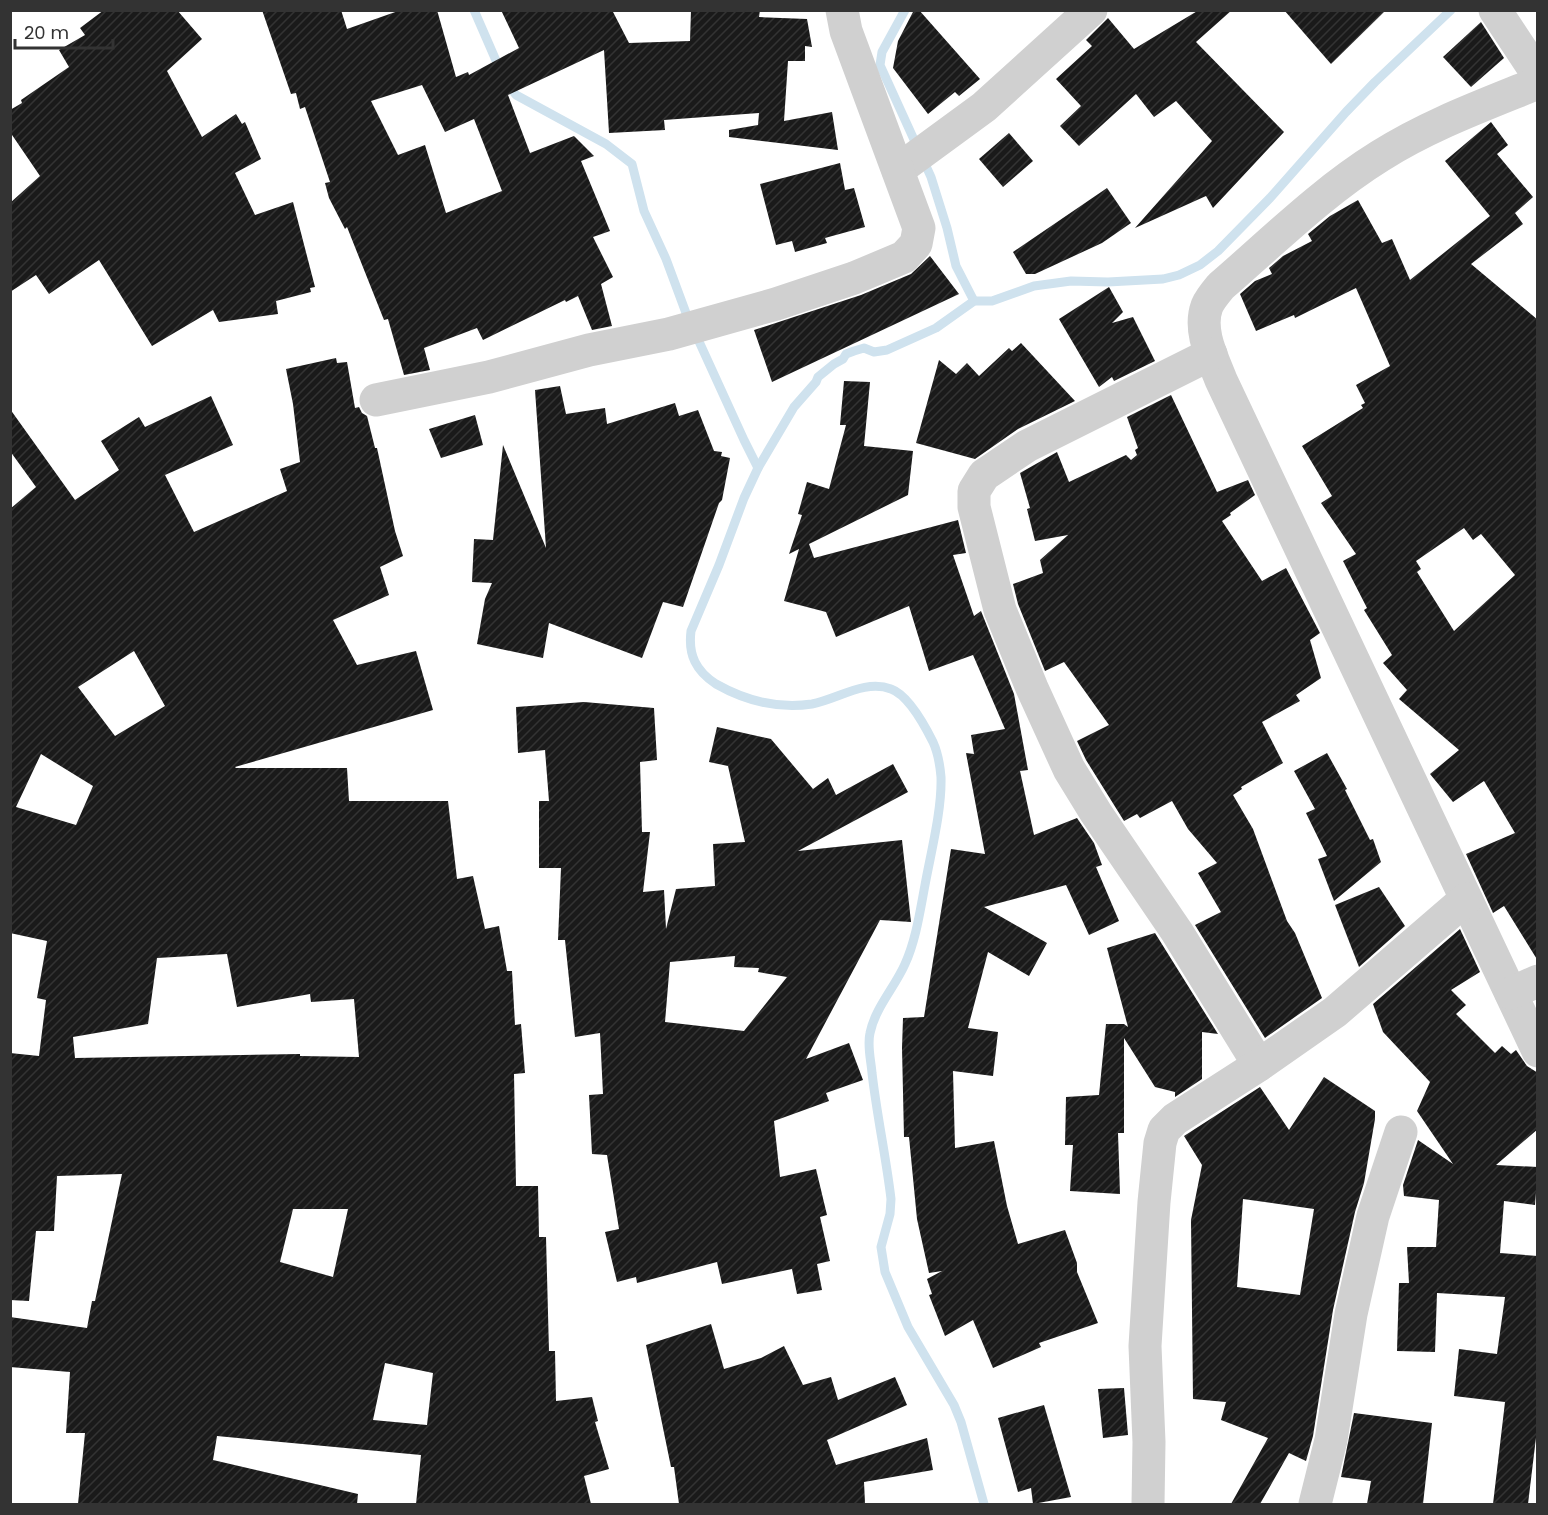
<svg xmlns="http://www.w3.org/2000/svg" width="1548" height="1515" font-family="Poppins,sans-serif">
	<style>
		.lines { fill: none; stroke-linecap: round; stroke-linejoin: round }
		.stream { stroke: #cfe2ee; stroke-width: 9 }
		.building { fill: url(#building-hatch); fill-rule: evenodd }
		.minor { stroke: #d0d0d0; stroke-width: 33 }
	</style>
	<defs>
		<pattern id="building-hatch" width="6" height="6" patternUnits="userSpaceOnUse" patternTransform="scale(1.5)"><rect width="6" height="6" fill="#1a1a1a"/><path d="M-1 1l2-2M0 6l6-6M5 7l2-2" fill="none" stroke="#333"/></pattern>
	</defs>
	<rect width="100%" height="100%" fill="#fff"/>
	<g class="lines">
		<g class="stream">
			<polyline points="474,10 501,72"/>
			<polyline points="905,10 882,52 880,65 931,177 947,228 956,266 974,301"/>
			<polyline points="507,84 516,95 606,144 632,164 644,211 666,259 686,313 744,440 758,468"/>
			<path d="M984,1504L961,1422L954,1405L908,1327L885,1272L881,1247L890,1214L891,1199C886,1157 877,1116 872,1073C871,1060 867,1046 870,1033C875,1008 895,987 905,964C916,940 920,911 925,885C931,852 942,810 941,777C940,765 938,753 933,742C925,726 908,695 891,689C865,679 838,699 812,704C778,709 746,701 716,684C696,671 688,655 691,631L719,565L744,498L758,468L794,407L816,382L818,377L834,364L843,359L846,354L854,351L864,348L874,352L887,350L936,328L974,301H992L1034,286L1071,281L1108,282L1163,279L1179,275L1200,265L1218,251L1270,198L1346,112L1375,82L1451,10"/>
		</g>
	</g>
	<g class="building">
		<polygon points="104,10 177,10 202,39 167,71 202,137 236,114 242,124 245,122 261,159 235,173 255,215 293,202 315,287 310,288 311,292 276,301 278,314 219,322 213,310 152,346 99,260 49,294 36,275 10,292 10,203 40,176 10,132 10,110 22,103 21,100 69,67 59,50 85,35 80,28"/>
		<path d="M262,10H341L347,29L401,10H437L456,77L468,72L469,75L519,48L501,10H612L629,43L690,41L691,10H760L759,17L807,19L812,47L805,46V61H788L784,121L832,112L838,150L729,137V130L758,125L759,113L664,120L665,130L609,133L604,50L508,95L530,153L574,136L594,156L581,161L610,231L593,237L613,277L601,284L612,326L592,330L578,296L566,302L565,300L483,340L477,328L424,348L430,370L404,375L388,319L384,320L347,227L345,229L329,198L325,183L330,182L305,107L300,109L296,93L291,94ZM422,85L445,132L474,119L502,191L446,213L425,145L398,155L371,101Z"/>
		<polygon points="914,10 919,10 980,79 959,96 955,92 928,114 893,68 898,41"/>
		<polygon points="1199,10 1232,10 1196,42 1284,132 1213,208 1206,196 1135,228 1212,141 1176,101 1154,117 1136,94 1079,146 1060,126 1081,106 1056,79 1092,46 1086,40 1108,18 1134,49"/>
		<polygon points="1284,10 1386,10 1331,64"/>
		<polygon points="1481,22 1504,58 1471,87 1443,57"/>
		<path d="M1491,122L1508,145L1497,154L1533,197L1515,213L1523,224L1471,264L1538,320V961L1504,906L1493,913L1466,854L1515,833L1484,781L1453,802L1430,774L1459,750L1399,699L1407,690L1383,663L1392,655L1364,610L1367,608L1343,561L1356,554L1321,503L1332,496L1302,446L1363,408L1361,405L1365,403L1356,385L1390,366L1356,288L1295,318L1294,315L1256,331L1240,294L1255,281L1272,274L1269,268L1283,256L1312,241L1308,234L1330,216L1358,200L1382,243L1392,239L1410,280L1490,216L1445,161ZM1464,528L1473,540L1481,534L1515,575L1454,631L1417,572L1421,569L1416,561Z"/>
		<polygon points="1009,133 1033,161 1003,187 979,159"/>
		<polygon points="840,163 845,190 854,188 865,227 825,238 827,243 795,252 792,241 776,245 760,184"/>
		<polygon points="1107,188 1131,223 1102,243 1035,274 1026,274 1013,252"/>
		<polygon points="930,256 959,294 772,382 754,330 861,295 911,274"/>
		<polygon points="1109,287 1123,312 1112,323 1133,317 1155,361 1114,381 1112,377 1099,387 1059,319"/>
		<polygon points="1021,343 1075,401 1018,429 975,459 916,443 939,360 956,374 967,363 979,376 1009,348 1012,351"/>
		<path d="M336,358L337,363L347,362L355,408L359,407L362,413L367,416L375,448H377L395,531L403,556L380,567L389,595L333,620L357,665L416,651L433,710L235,767L236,768H347L349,801H448L457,879L473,876L485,929L499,926L507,971H512L515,1025L521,1024L525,1073L514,1074L516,1186H538L539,1237H546L549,1351H555L556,1401L592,1397L598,1421L595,1422L609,1469L584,1476L591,1504H416L421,1455L217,1436L213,1460L358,1494L357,1504H78L85,1433H66L70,1372L10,1367V1317L87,1328L92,1301H95L122,1174L57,1176L54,1231H36L29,1301L10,1300V1053L39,1056L46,1000L37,998L47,941L10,933V509L36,487L10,451V409L75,500L119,470L101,441L139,417L145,427L211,396L233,445L165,475L194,532L287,491L280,469L300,462L293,404L286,369ZM134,651L165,706L115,736L78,687ZM41,754L93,786L76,825L16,807ZM227,954L237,1007L310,994L311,1002L354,999L359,1057L300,1056V1054L75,1058L73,1037L148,1024L157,958ZM293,1209H348L333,1277L280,1262ZM385,1363L433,1373L427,1425L373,1420Z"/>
		<polygon points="844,381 870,382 864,446 913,451 908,495 809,544 814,558 958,520 966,553 953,555 974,616 981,611 1014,694 1028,770 1020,771 1034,835 1077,818 1094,843 1102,865 1096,867 1119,921 1089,935 1066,885 984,907 1047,943 1029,976 988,952 968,1028 998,1032 993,1076 953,1071 955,1148 994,1141 1007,1206 1018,1244 1065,1230 1077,1263 1077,1272 1098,1323 1039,1343 1041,1347 993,1368 973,1320 945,1336 929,1295 932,1294 927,1279 942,1271 929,1273 917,1219 909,1137 904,1137 902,1048 903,1018 924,1017 951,849 985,854 966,753 974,754 971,735 1005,729 973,655 929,671 909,606 836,637 826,612 784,601 799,549 789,554 802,515 798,514 807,482 829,489 846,425 840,425"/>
		<polygon points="560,386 566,414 605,408 607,424 675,403 679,416 698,410 714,451 722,452 721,456 730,458 722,500 719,503 683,607 663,602 642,658 549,623 543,658 477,644 485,599 492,583 472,582 474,539 493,540 503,445 546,548 535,390"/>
		<polygon points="1171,395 1217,492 1248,480 1255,495 1230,513 1231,515 1222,521 1262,581 1286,568 1320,633 1310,640 1321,678 1296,695 1300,701 1262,722 1283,763 1241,787 1242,789 1233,795 1253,829 1287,921 1295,933 1322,998 1265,1038 1195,925 1221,912 1198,873 1217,863 1188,829 1172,801 1140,818 1137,814 1124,821 1086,760 1077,741 1109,725 1064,662 1045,671 1018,604 1013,584 1043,573 1040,560 1068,535 1035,541 1027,509 1030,508 1020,473 1057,452 1069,482 1126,455 1131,460 1137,455 1135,450 1138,448 1127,417"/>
		<polygon points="475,415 483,445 441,458 429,429"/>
		<path d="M584,702L654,708L657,760L640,762L642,832H650L643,892L664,890L666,929L676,889L715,886L713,844L745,842L728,766L709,762L717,727L771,739L813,789L828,778L836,795L893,764L908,792L798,851L902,840L911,922L880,920L806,1059L849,1043L863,1080L826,1093L829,1101L774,1121L780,1177L816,1169L827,1215L820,1217L830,1261L817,1264L822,1290L797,1294L792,1269L722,1284L717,1262L637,1283L636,1277L617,1282L605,1232L619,1229L607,1155L592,1154L589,1095L603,1094L600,1033L575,1037L565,940H558L561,868H539V801H549L545,750L518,753L516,707ZM735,956L734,967L759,968L758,972L787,977L744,1031L665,1022L670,962Z"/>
		<polygon points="1327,753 1347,789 1345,790 1370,840 1373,839 1381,862 1334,901 1318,859 1327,856 1306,813 1315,809 1294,771"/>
		<polygon points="1379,887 1405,926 1359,967 1335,905"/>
		<polygon points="1460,929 1480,972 1451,990 1466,1005 1456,1014 1495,1053 1502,1046 1511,1054 1516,1050 1527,1066 1538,1073 1538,1129 1496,1165 1538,1167 1535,1205 1504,1201 1500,1253 1538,1256 1538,1421 1528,1504 1493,1504 1505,1402 1454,1396 1459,1349 1497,1354 1505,1297 1437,1293 1435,1352 1397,1351 1399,1283 1409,1283 1407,1247 1436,1247 1439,1200 1404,1196 1403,1185 1418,1140 1453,1164 1417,1111 1430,1082 1383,1032 1373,1004"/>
		<polygon points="1155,933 1218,1034 1202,1032 1202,1079 1175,1097 1175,1092 1155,1087 1124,1038 1124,1133 1118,1133 1120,1194 1070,1191 1073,1145 1065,1145 1066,1097 1099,1095 1106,1024 1124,1024 1128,1027 1107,948"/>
		<path d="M1324,1077L1375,1111V1119L1364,1183L1355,1212L1333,1310L1313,1436L1306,1461L1289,1453L1260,1504H1231L1268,1438L1221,1420L1226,1402L1193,1399L1191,1220L1202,1165L1184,1136L1260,1087L1289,1130ZM1243,1199L1314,1209L1300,1295L1237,1287Z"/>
		<polygon points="711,1324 724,1369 761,1358 784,1346 803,1385 831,1377 838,1400 895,1377 907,1405 827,1440 836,1465 927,1438 933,1470 864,1482 865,1503 843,1504 679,1504 674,1467 671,1467 646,1345"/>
		<polygon points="1124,1388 1128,1435 1103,1438 1098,1389"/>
		<polygon points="1044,1405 1071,1497 1033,1504 1031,1488 1018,1492 998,1418"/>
		<polygon points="1354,1413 1432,1423 1423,1504 1367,1504 1371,1481 1341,1477"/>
	</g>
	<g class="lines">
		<g class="minor">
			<polyline points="1495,10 1538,75"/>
			<path d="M1538,83C1484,105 1429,125 1380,156C1322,192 1272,242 1221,286C1216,292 1210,299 1207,306C1198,330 1212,357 1221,380L1538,1051"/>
			<polyline points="898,170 984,107 1091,10"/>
			<polyline points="1211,354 1027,446 984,475 974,491 974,507 1000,610 1032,688 1069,769 1096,813 1177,932 1259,1065"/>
			<polyline points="376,400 489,377 589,350 669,334 776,304 854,278 904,257 916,244 919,228 846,31 842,10"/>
			<polyline points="1511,993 1538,981"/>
			<polyline points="1148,1504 1149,1442 1145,1346 1154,1202 1160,1143 1164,1130 1175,1119 1259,1065 1335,1012 1466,899"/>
			<polyline points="1315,1504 1331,1440 1351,1314 1373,1216 1401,1132"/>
		</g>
	</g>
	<rect width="1548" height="1515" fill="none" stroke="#333333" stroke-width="24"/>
	<path d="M15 39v9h98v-9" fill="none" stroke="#333333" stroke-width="3"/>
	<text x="24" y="39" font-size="18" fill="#333333" stroke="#ffffff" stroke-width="4.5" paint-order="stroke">20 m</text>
</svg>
